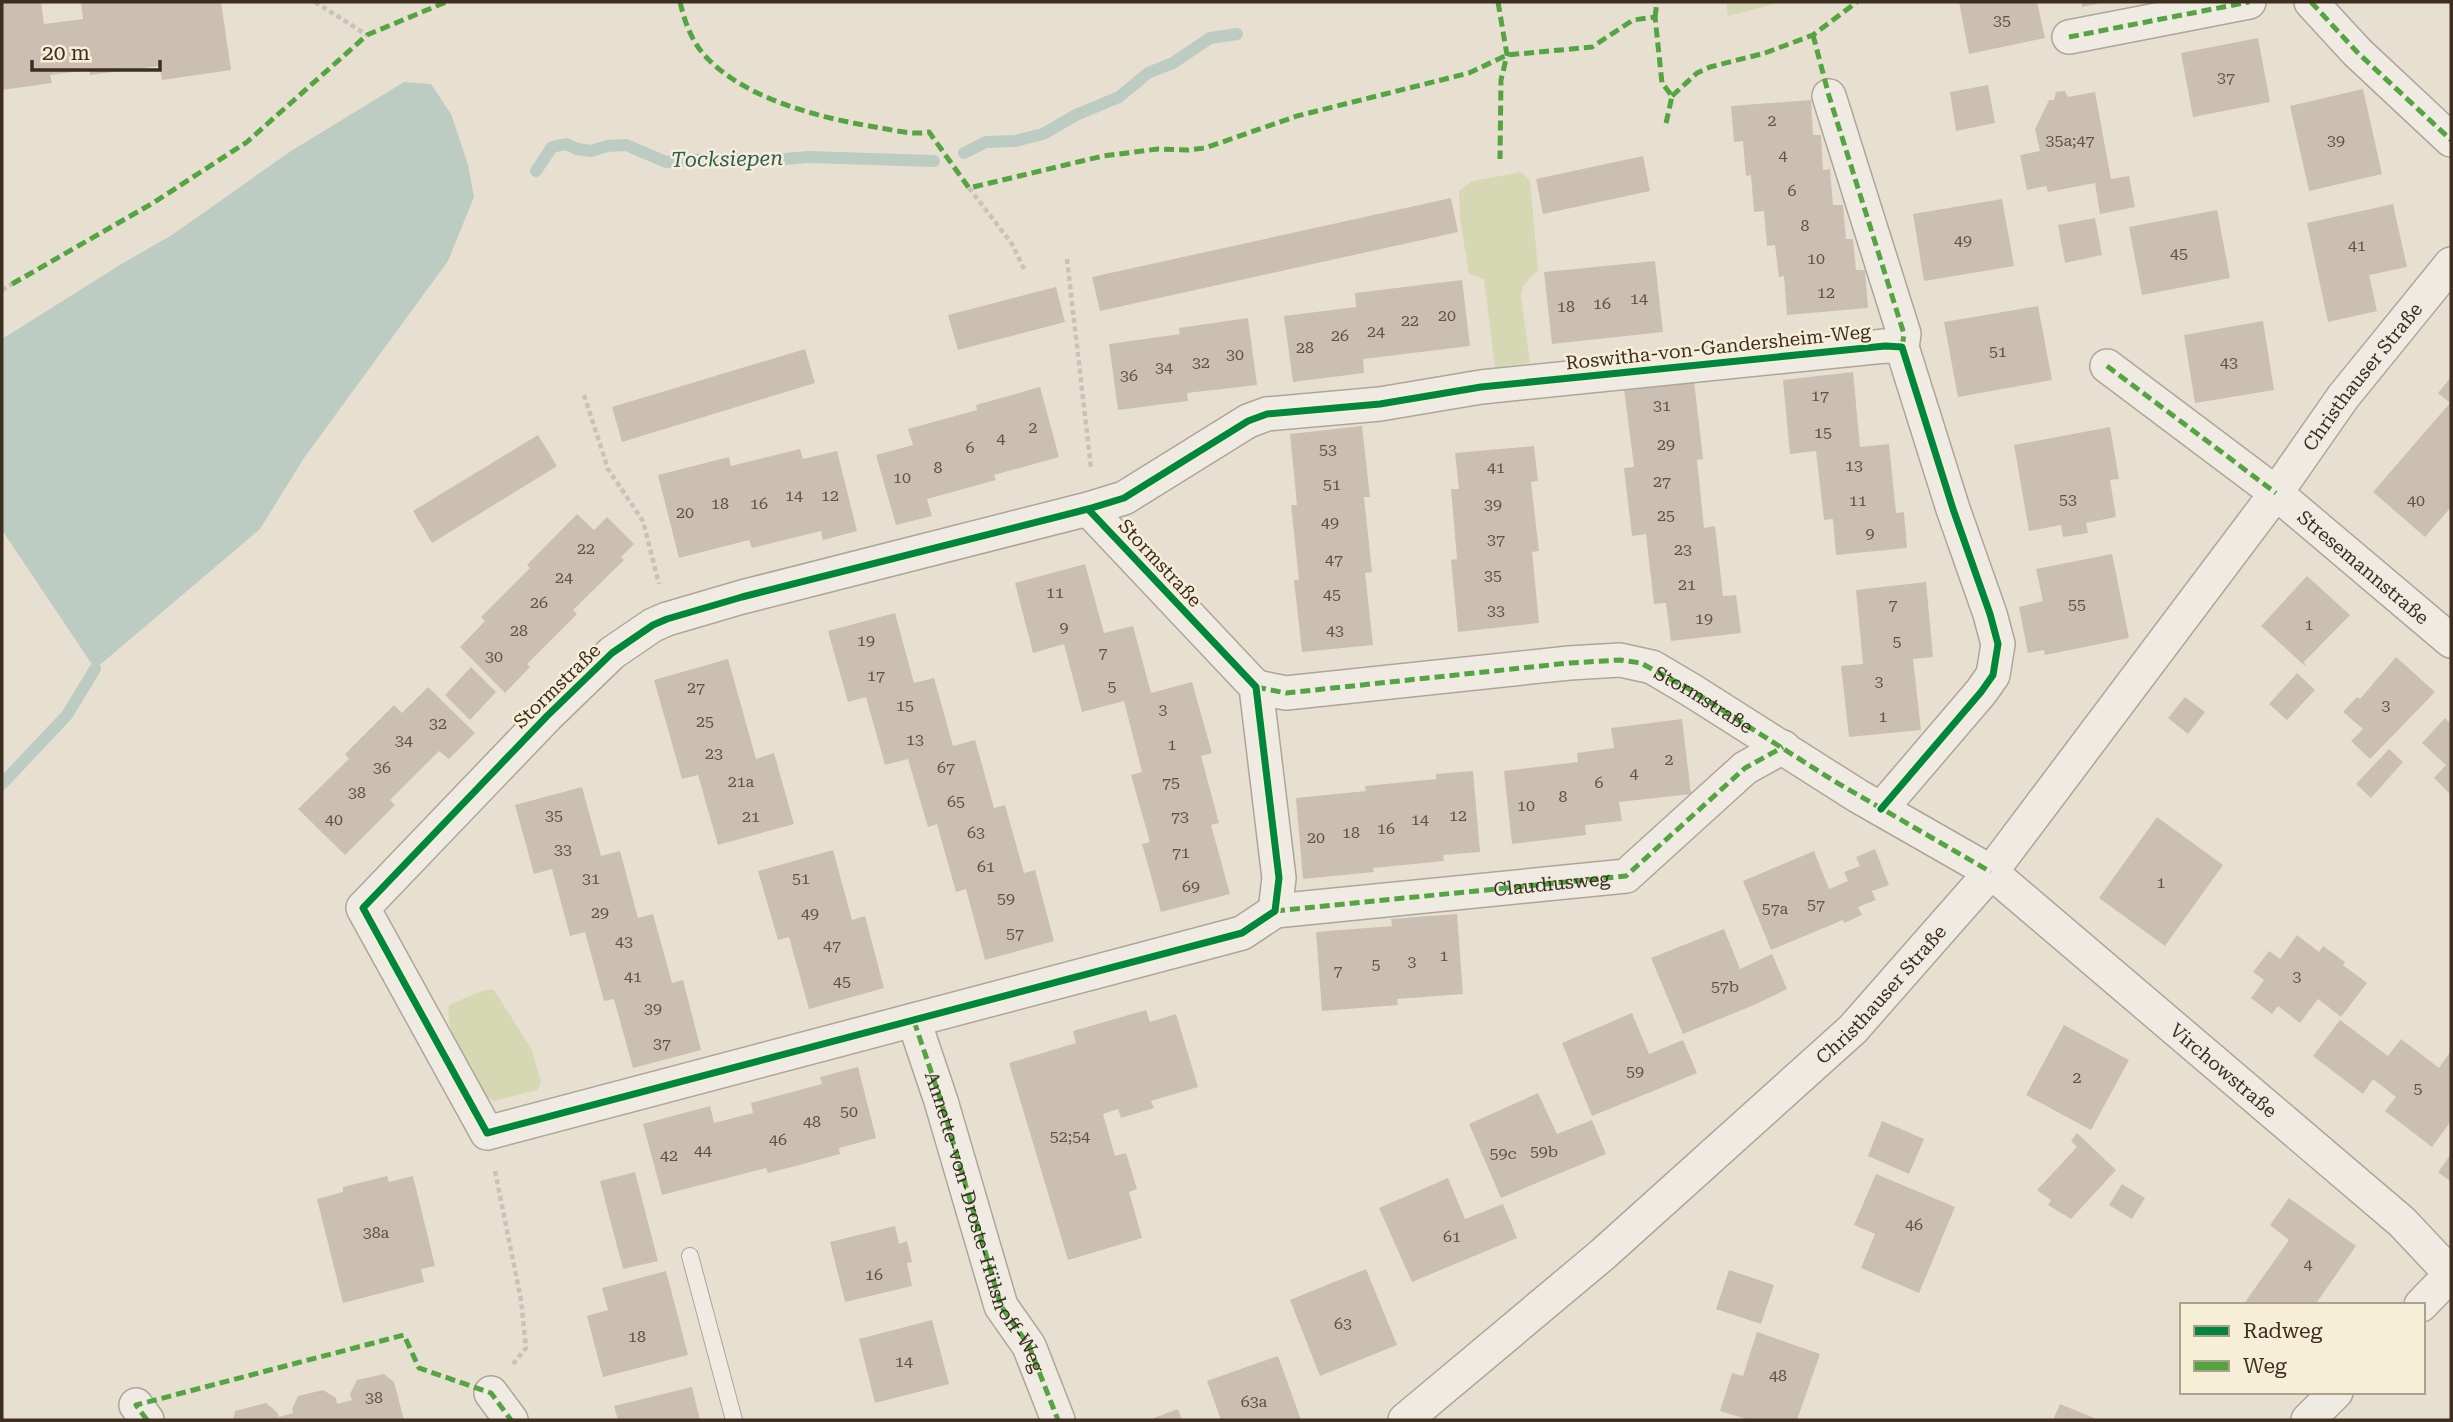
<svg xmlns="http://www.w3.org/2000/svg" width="2453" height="1422" font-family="'Roboto Serif',serif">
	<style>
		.green { fill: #d6d7b3 }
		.water { fill: #bcccc2 }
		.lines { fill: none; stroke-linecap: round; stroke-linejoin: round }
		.stream { stroke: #bcccc2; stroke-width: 12 }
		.building { fill: #cbbfb2 }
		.service-casing { stroke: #ada599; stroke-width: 18 }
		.minor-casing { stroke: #ada599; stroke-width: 36 }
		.path { stroke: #c8c2b9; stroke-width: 4.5; stroke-dasharray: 5 3.5; stroke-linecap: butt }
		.service { stroke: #efebe3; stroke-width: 16 }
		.minor { stroke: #efebe3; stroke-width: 33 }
		.quiet { stroke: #54a441; stroke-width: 5; stroke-dasharray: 10 5; stroke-linecap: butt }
		.cycleway-casing { stroke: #f7eed8; stroke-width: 11 }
		.cycleway { stroke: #00873e; stroke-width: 7 }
		.labels { text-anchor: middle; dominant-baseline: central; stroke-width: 5; stroke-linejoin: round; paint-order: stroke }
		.number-label { font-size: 16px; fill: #605244 }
		.street-label { font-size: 19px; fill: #3d2e20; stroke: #f7eed8 }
		.water-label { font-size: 21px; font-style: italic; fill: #2f5d5a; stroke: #f7eed8 }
	</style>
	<rect width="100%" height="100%" fill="#e7e0d1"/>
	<g class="green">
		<polygon points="1726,2 1774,2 1775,4 1728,16"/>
		<polygon points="1521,172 1530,180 1538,270 1523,286 1521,296 1530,363 1495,367 1484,279 1469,274 1460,218 1459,191 1473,181"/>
		<path d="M484,990H494L532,1050L541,1083L537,1090L494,1101L485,1097C473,1069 444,1036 449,1005Z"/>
	</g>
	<polygon class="water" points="404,82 431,84 451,114 468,165 474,197 448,261 304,458 260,529 95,669 2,530 2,339 123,263 172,235 291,151"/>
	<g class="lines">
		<g class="stream">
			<polyline points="964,153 986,142 1015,141 1043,134 1076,115 1119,97 1148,73 1173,63 1210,38 1237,34"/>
			<polyline points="536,171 552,147 566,144 577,149 591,151 607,146 626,145 666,162 705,159 774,160 809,157 934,161"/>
			<polyline points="2,784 67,715 95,669"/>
		</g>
	</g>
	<g class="building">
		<polygon points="41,2 44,24 83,19 81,2 221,2 231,70 162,80 160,66 90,75 90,70 50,75 52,83 2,90 2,3"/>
		<polygon points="1959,2 2037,2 2045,38 1969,54"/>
		<polygon points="2081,2 2101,2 2101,3 2082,7"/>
		<polygon points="2258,38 2270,102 2193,117 2181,53"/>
		<polygon points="1988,85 1995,123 1956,131 1950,92"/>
		<polygon points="2363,89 2382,174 2309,191 2290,106"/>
		<polygon points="2065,91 2068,97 2095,92 2111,179 2129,176 2135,207 2100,214 2095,183 2048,192 2046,186 2027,190 2020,155 2040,151 2035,129 2049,100 2054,100 2056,92"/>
		<polygon points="1811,100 1813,135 1821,135 1823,170 1830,169 1833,205 1843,205 1846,239 1853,239 1856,270 1865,270 1868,308 1787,315 1784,276 1779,277 1775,245 1767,246 1764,211 1754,212 1751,175 1746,176 1743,141 1734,142 1731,106"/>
		<polygon points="1643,156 1650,191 1543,214 1536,179"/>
		<polygon points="1451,198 1458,232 1100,311 1092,277"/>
		<polygon points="2002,199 2014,266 1924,281 1913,214"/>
		<polygon points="2393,204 2407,267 2369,275 2377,311 2328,322 2307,223"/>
		<polygon points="2217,210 2230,278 2142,295 2129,227"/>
		<polygon points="2095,218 2102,255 2065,263 2058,225"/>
		<polygon points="1655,261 1663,332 1552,344 1544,272"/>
		<polygon points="1462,280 1470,346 1363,359 1364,373 1293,382 1284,316 1356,307 1355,293"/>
		<polygon points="1056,287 1065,322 958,350 948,315"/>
		<polygon points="2038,306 2052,380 1958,397 1944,322"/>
		<polygon points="1248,318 1257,385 1187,393 1188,401 1118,410 1109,344 1180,334 1179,328"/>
		<polygon points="2263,321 2274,390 2195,403 2184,335"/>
		<polygon points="805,349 815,383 622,442 612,407"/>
		<polygon points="1853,372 1860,447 1889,444 1896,513 1904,512 1907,548 1836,555 1833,519 1824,520 1816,451 1790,454 1783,380"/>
		<polygon points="2451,377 2451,507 2425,537 2373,492 2450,403 2438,393"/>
		<polygon points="1694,381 1703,459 1697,460 1704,528 1715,526 1723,596 1736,595 1741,633 1671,641 1666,603 1654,604 1646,534 1632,536 1624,468 1634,467 1624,389"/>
		<polygon points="1040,387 1059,457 994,475 996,480 927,499 932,516 896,525 876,455 913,445 908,429 977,410 976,405"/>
		<polygon points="1362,426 1370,497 1364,497 1372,572 1365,573 1373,645 1302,652 1294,580 1299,580 1291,505 1297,505 1290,434"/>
		<polygon points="2110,427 2119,479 2110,480 2116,517 2086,523 2088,533 2063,537 2061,525 2029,531 2014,445"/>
		<polygon points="538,435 557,466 432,543 413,511"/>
		<polygon points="1534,446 1538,481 1531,482 1539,551 1532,552 1539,623 1458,632 1451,560 1457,559 1451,489 1459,489 1455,453"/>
		<polygon points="800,449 803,459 837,451 857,531 823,540 821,531 752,548 749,540 679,558 658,475 729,457 731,466"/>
		<polygon points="577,514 594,530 607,517 634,544 621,557 624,560 573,610 577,614 527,664 530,667 505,693 460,647 485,621 481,617 530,568 527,565"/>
		<polygon points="2112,554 2129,638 2045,655 2044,650 2028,653 2019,607 2043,601 2036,569"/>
		<polygon points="1085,564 1104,633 1133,626 1151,693 1192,682 1212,753 1201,756 1219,823 1211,825 1230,894 1161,912 1142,844 1150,842 1131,775 1142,772 1124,701 1082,712 1064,644 1033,653 1015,583"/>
		<polygon points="2307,576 2350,615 2304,662 2306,667 2261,626"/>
		<polygon points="1926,582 1933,657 1913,659 1921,730 1849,737 1841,666 1863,664 1856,590"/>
		<polygon points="895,613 914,683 934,678 953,746 975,740 994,808 1005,805 1024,873 1035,870 1054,941 985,960 966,889 956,892 937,824 928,827 908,759 885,765 866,697 848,702 828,631"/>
		<polygon points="2396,657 2435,692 2370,759 2351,741 2363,729 2343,712 2357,697 2360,699"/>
		<polygon points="728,659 756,759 774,753 794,824 718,845 698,775 682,779 654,680"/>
		<polygon points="471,667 496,692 470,720 445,695"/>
		<polygon points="2297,673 2315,690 2287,720 2269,704"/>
		<polygon points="428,687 475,733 449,759 439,751 390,800 395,805 345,855 298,809 349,759 345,754 394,705 402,713"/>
		<polygon points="2185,697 2205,712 2188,734 2168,718"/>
		<polygon points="2445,718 2451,724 2451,795 2434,778 2446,765 2422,743"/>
		<polygon points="1682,719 1691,794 1619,802 1622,821 1585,825 1586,835 1512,844 1504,771 1578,762 1577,753 1614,748 1611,728"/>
		<polygon points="2389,749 2403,762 2371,798 2356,784"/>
		<polygon points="1473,771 1480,852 1443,855 1444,861 1373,868 1374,872 1303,879 1296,798 1366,791 1365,786 1436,779 1436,774"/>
		<polygon points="582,787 601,856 620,851 638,918 653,914 672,983 683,980 701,1050 633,1068 614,999 604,1001 585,932 570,936 552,869 534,874 515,805"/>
		<polygon points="2157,817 2223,865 2165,946 2099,898"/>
		<polygon points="1875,849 1889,885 1872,891 1876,900 1858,907 1862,915 1844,923 1843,920 1771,950 1743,881 1814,851 1829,889 1848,881 1844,872 1860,866 1856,857"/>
		<polygon points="833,850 852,920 865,916 884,988 809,1009 789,937 778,940 758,871"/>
		<polygon points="1457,914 1463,994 1397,999 1398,1005 1322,1011 1316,932 1392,926 1391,919"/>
		<polygon points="1724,929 1740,969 1772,954 1787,989 1754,1005 1683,1034 1651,958"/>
		<polygon points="2297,935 2319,952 2323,946 2345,962 2343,965 2367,983 2341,1017 2318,999 2300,1023 2278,1006 2272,1014 2251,998 2264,980 2253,972 2269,951 2280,959"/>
		<polygon points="1146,1010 1150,1022 1176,1014 1198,1087 1151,1101 1154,1108 1121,1118 1118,1109 1103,1114 1115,1156 1126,1153 1137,1189 1129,1192 1142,1238 1068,1260 1009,1063 1076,1043 1073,1031"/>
		<polygon points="1632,1013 1649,1054 1683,1040 1697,1073 1592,1116 1562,1043"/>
		<polygon points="2340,1020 2388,1056 2401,1039 2439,1068 2451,1051 2451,1121 2432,1147 2385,1111 2396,1097 2373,1079 2363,1094 2313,1056"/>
		<polygon points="2064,1025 2129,1060 2091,1130 2026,1095"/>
		<polygon points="858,1067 876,1138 839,1148 840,1154 803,1164 768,1173 766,1168 662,1195 643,1124 710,1106 714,1123 753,1113 751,1103 822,1084 820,1077"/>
		<polygon points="1538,1093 1557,1134 1592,1120 1606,1154 1501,1198 1469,1124"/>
		<polygon points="1882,1121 1924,1139 1909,1174 1868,1156"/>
		<polygon points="2077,1133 2116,1170 2071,1219 2048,1205 2051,1200 2037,1190 2077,1147 2071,1141"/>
		<polygon points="2451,1154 2451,1182 2438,1172"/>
		<polygon points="635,1172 658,1261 623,1269 600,1181"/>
		<polygon points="1876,1174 1955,1207 1919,1293 1861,1268 1875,1234 1854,1225"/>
		<polygon points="387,1176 389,1182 413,1176 435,1266 421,1269 424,1282 343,1303 317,1199 343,1192 343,1187"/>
		<polygon points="1448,1178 1465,1219 1503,1204 1517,1238 1412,1282 1379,1208"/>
		<polygon points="2122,1184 2145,1198 2132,1219 2109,1205"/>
		<polygon points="2289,1198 2356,1246 2315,1305 2243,1305 2289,1240 2270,1225"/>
		<polygon points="895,1226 899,1244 907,1241 912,1262 907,1263 912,1286 845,1302 830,1242"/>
		<polygon points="1366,1269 1397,1345 1320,1376 1290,1300"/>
		<polygon points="1729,1270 1774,1285 1761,1324 1716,1309"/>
		<polygon points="666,1271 688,1355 603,1377 587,1316 608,1310 602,1288"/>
		<polygon points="932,1320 949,1384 875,1403 859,1339"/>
		<polygon points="1757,1332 1820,1354 1797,1420 1749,1420 1720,1411 1732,1373 1743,1376"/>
		<polygon points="1278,1356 1301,1420 1221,1420 1207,1381"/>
		<polygon points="384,1374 394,1382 404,1420 233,1420 235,1411 266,1403 277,1412 279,1417 293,1413 292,1409 298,1396 323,1390 336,1398 337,1404 352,1400 350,1394 357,1380"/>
		<polygon points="692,1387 700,1420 618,1420 614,1406"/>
		<polygon points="2060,1404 2099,1420 2053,1420"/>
		<polygon points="1178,1409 1182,1420 1149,1420"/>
	</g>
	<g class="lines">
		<defs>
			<polyline id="service" points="690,1256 734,1420"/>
			<g id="minor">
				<polyline points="2311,2 2357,52 2451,140"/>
				<polyline points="2069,37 2249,2"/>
				<polyline points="1829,96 1904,334 1902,347"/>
				<path id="s1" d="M2107,366L2276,493L2451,641"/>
				<polyline points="1088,509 1256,687 1279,878 1275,911 1242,933 487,1133 363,908 547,716 612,653 653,625 667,619 742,597 1088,509 1124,498 1248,421 1267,414 1380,404 1481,387 1885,346 1902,347 1953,509 1990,614 1998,644 1993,675 1981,692 1881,809"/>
				<path id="s2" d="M1256,687L1286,693L1569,663L1620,660L1652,667L1691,690L1858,796L1991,872L2402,1222L2451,1274"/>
				<path id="s3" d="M1275,911L1626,876L1745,768L1783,747"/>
				<path id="s4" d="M914,1021L941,1101L1001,1306L1029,1346L1058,1420"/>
				<polyline points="2421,1305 2451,1274"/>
				<polyline points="491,1393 511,1420"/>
				<polyline points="136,1405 147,1420"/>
				<path id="s5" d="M1405,1420L1602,1255L1853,1029L1991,872L2276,493L2343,397L2451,264"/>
				<polyline points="2308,1420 2336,1392"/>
			</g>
		</defs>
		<use href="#service" class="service-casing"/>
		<use href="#minor" class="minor-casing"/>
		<g class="path">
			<polyline points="315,2 367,35"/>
			<polyline points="969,188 1012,244 1025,271"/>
			<polyline points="1067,259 1091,468"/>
			<polyline points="2,290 12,284"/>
			<polyline points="584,395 608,469 643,521 659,584"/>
			<polyline points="495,1171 521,1300 526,1348 513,1364"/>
		</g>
		<use href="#service" class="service"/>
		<use href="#minor" class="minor"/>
		<g class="quiet">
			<path d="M680,2C685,23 692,43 708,59C749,101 825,119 881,128C897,131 914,135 929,132L969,188L1103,156L1158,149L1188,150L1205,148L1297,116L1469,73L1507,55L1592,47L1633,20L1655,17L1662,83L1672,96L1665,128"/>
			<polyline points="1498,2 1507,55 1501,80 1500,159"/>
			<polyline points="2311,2 2357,52 2451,140"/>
			<polyline points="1655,17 1657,2"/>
			<polyline points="1813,35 1829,96 1904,334 1902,347"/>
			<polyline points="2069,37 2249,2"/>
			<polyline points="1672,96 1697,73 1710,67 1765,53 1813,35 1857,2"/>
			<polyline points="12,284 153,203 247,142 367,35 446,2"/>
			<polyline points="2107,366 2276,493"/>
			<path id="s6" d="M1256,687L1286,693L1569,663L1620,660L1641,663L1691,690L1834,781L1991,872"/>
			<polyline points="1275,911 1626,876 1745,768 1783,747"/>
			<polyline points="914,1021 941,1101 1001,1306 1029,1346 1058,1420"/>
			<polyline points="147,1420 136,1405 404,1335 419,1368 491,1393 511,1420"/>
		</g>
		<defs>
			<polyline id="cycleway" points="1088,509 1256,687 1279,878 1275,911 1242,933 487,1133 363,908 547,716 612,653 653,625 667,619 742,597 1088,509 1124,498 1248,421 1267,414 1380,404 1481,387 1885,346 1902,347 1953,509 1990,614 1998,644 1993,675 1981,692 1881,809"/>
		</defs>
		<use href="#cycleway" class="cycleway-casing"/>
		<use href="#cycleway" class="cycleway"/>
	</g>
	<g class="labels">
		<g class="number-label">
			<text x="2002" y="20">35</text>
			<text x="2226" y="77">37</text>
			<text x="1772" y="120">2</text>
			<text x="2070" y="140">35a;47</text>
			<text x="2336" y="140">39</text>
			<text x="1783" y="155">4</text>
			<text x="1792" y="190">6</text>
			<text x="1805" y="225">8</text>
			<text x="1963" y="240">49</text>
			<text x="2357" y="245">41</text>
			<text x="2179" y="253">45</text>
			<text x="1816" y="258">10</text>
			<text x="1826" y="292">12</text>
			<text x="1639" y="298">14</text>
			<text x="1602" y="303">16</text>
			<text x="1566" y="306">18</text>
			<text x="1447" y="315">20</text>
			<text x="1410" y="320">22</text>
			<text x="1376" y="331">24</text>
			<text x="1340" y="335">26</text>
			<text x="1305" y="347">28</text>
			<text x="1998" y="351">51</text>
			<text x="1235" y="354">30</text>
			<text x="1201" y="362">32</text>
			<text x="2229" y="362">43</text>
			<text x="1164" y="367">34</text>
			<text x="1129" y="375">36</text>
			<text x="1820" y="395">17</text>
			<text x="1662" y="405">31</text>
			<text x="1033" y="427">2</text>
			<text x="1823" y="432">15</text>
			<text x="1001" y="438">4</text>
			<text x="1666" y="444">29</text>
			<text x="970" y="447">6</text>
			<text x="1328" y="449">53</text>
			<text x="1854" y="465">13</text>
			<text x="938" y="467">8</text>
			<text x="1496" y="467">41</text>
			<text x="902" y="477">10</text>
			<text x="1662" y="481">27</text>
			<text x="1332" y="484">51</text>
			<text x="794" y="495">14</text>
			<text x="830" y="495">12</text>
			<text x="2068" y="499">53</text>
			<text x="1858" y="500">11</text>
			<text x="2416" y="500">40</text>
			<text x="720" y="503">18</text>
			<text x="759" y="503">16</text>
			<text x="1493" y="504">39</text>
			<text x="685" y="512">20</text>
			<text x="1666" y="515">25</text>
			<text x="1330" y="522">49</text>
			<text x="1870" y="533">9</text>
			<text x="1496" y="539">37</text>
			<text x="586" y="548">22</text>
			<text x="1683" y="549">23</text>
			<text x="1334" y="559">47</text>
			<text x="1493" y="575">35</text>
			<text x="564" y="577">24</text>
			<text x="1687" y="584">21</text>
			<text x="1055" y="592">11</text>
			<text x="1332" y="594">45</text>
			<text x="539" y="602">26</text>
			<text x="1893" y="604">7</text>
			<text x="2077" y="604">55</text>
			<text x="1496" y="610">33</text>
			<text x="1704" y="618">19</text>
			<text x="2309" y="624">1</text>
			<text x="1064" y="627">9</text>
			<text x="519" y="630">28</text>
			<text x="1335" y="630">43</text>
			<text x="866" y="640">19</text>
			<text x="1897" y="641">5</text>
			<text x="1103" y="652">7</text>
			<text x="494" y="656">30</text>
			<text x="876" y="675">17</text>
			<text x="1879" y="681">3</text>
			<text x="1112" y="686">5</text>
			<text x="696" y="687">27</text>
			<text x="905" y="705">15</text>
			<text x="2386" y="705">3</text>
			<text x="1163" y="709">3</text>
			<text x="1883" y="716">1</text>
			<text x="705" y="721">25</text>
			<text x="438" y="723">32</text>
			<text x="915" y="739">13</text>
			<text x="404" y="740">34</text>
			<text x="1172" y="744">1</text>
			<text x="714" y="753">23</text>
			<text x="1669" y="759">2</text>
			<text x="382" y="767">36</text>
			<text x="946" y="767">67</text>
			<text x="1634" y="773">4</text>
			<text x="741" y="781">21a</text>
			<text x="1171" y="782">75</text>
			<text x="1599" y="782">6</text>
			<text x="357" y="792">38</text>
			<text x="1563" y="796">8</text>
			<text x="956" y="801">65</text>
			<text x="1526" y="805">10</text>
			<text x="554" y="815">35</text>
			<text x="1458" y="815">12</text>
			<text x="751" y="816">21</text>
			<text x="1180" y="816">73</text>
			<text x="334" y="819">40</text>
			<text x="1420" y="819">14</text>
			<text x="1386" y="828">16</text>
			<text x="976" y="832">63</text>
			<text x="1351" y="832">18</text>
			<text x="1316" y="837">20</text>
			<text x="563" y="849">33</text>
			<text x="1181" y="852">71</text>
			<text x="986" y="866">61</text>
			<text x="591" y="878">31</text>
			<text x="801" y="878">51</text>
			<text x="2161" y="882">1</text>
			<text x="1191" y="886">69</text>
			<text x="1006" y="898">59</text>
			<text x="1816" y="904">57</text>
			<text x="1775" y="908">57a</text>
			<text x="600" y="912">29</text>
			<text x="810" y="913">49</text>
			<text x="1015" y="933">57</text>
			<text x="624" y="941">43</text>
			<text x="832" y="945">47</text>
			<text x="1444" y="955">1</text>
			<text x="1412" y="961">3</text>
			<text x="1376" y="964">5</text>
			<text x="1338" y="970">7</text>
			<text x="633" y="976">41</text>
			<text x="2297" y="976">3</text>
			<text x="842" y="981">45</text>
			<text x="1725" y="986">57b</text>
			<text x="653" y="1008">39</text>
			<text x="662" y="1043">37</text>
			<text x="1635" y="1071">59</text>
			<text x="2077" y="1077">2</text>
			<text x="2418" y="1088">5</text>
			<text x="849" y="1111">50</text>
			<text x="812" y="1121">48</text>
			<text x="1070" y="1136">52;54</text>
			<text x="778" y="1139">46</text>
			<text x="703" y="1150">44</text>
			<text x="1544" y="1151">59b</text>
			<text x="1503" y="1153">59c</text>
			<text x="669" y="1155">42</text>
			<text x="1914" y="1224">46</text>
			<text x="376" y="1232">38a</text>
			<text x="1452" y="1236">61</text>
			<text x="2308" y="1264">4</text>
			<text x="874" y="1274">16</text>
			<text x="1343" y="1323">63</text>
			<text x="637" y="1336">18</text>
			<text x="904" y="1361">14</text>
			<text x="1778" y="1375">48</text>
			<text x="374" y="1397">38</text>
			<text x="1254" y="1401">63a</text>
		</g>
		<g class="street-label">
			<text transform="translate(1718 347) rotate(-6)">Roswitha-von-Gandersheim-Weg</text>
			<text stroke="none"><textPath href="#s5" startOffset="1423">Christhauser Straße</textPath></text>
			<text transform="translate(1160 563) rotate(47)">Stormstraße</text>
			<text stroke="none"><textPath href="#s1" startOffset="326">Stresemannstraße</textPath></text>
			<text transform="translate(557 686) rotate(-44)">Stormstraße</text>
			<text stroke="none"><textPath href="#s6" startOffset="460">Stormstraße</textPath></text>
			<text stroke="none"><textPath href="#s3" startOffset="278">Claudiusweg</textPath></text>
			<text stroke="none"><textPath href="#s5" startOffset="639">Christhauser Straße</textPath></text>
			<text stroke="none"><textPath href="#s2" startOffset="1101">Virchowstraße</textPath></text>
			<text stroke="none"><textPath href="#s4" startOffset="214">Annette-von-Droste-Hülshoff-Weg</textPath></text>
		</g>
		<g class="water-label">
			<text transform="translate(727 159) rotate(-1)">Tocksiepen</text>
		</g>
	</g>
	<rect width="2453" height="1422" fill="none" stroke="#3d2e20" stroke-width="7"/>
	<rect x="2180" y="1303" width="245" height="91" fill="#f7eed8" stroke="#ada18e" stroke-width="2"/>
	<rect x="2194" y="1326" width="35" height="10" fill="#00873e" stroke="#ada18e" stroke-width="2"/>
	<text x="2243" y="1338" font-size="21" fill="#3d2e20">Radweg</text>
	<rect x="2194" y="1361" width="35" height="10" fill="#54a441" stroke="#ada18e" stroke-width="2"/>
	<text x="2243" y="1373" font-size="21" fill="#3d2e20">Weg</text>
	<path d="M32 60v10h128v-10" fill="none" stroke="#3d2e20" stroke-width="3.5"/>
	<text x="42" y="60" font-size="21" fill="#3d2e20" stroke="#f7eed8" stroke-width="5" paint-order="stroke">20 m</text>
</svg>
